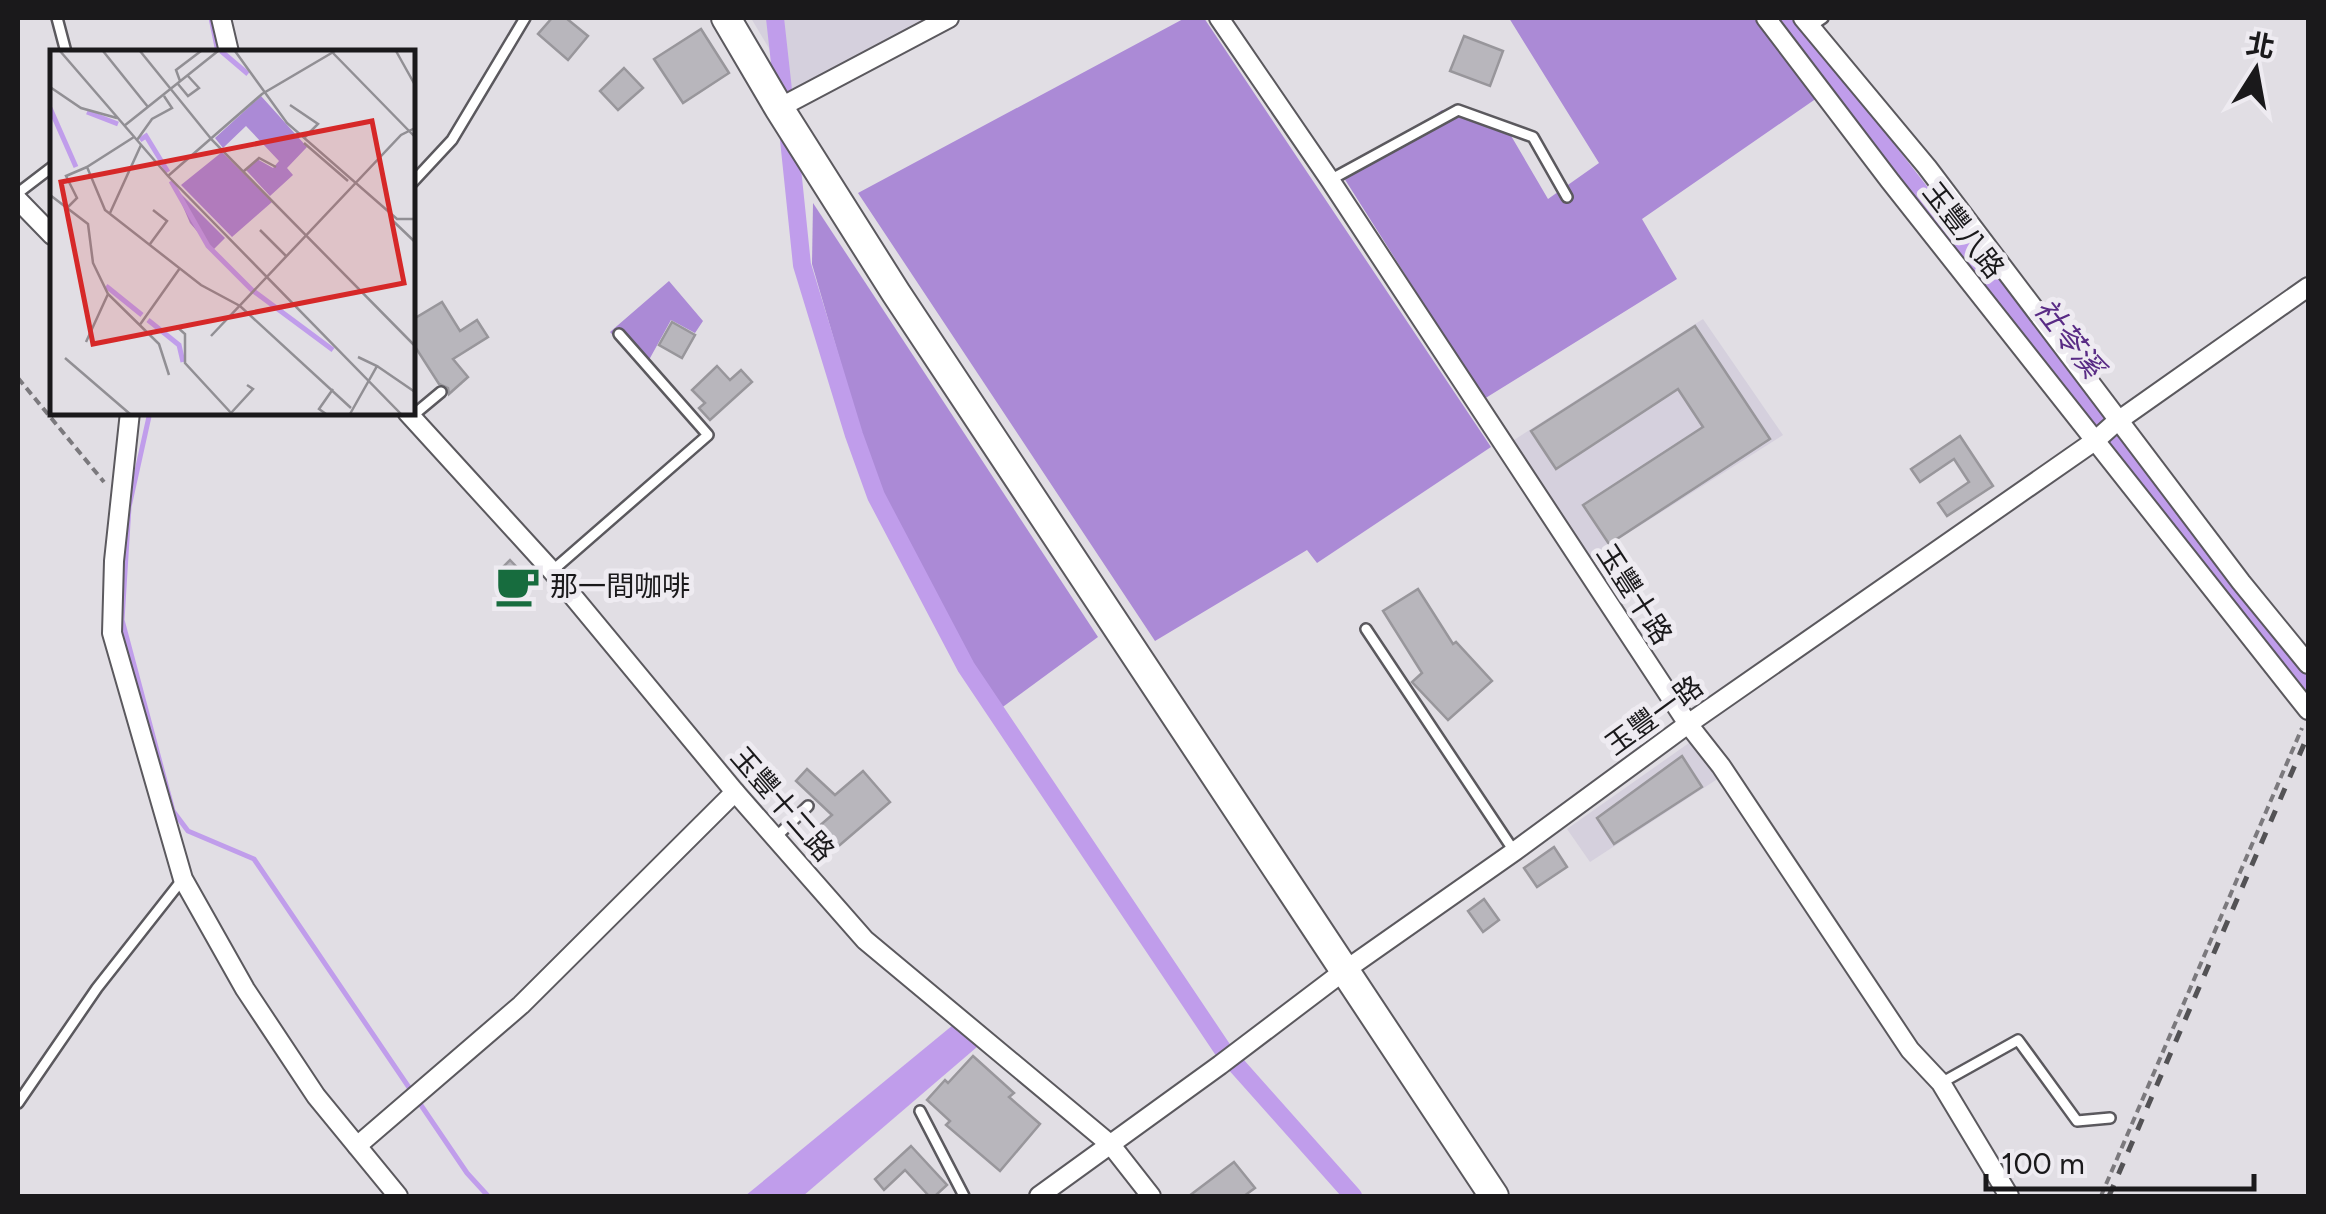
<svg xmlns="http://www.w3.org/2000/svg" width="2326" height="1214" font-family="Figtree,'Noto Sans TC',sans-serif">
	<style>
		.built { fill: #d5d0dd }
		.forest { fill: #ab8ad6 }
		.water { fill: #c09deb }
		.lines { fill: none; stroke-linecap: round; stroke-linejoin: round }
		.stream { stroke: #c09deb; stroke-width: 5 }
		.canal { stroke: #c09deb; stroke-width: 18 }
		.building { fill: #b8b6bc; stroke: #98969b; stroke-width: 2.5 }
		.lane-casing { stroke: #5b595e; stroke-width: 14 }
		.street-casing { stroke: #5b595e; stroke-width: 22 }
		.secondary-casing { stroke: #5b595e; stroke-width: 32 }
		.path { stroke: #7b797d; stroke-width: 4; stroke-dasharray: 8 5; stroke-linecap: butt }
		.lane { stroke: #fff; stroke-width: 9 }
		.street { stroke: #fff; stroke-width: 18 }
		.secondary { stroke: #fff; stroke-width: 28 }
		.rail { stroke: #535255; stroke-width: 5; stroke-dasharray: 12 12; stroke-linecap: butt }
		.labels { text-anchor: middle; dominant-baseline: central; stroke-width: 10; stroke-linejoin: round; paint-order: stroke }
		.street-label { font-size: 28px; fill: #1a191b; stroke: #eeebf1 }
		.poi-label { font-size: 28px; fill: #1a191b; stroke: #eeebf1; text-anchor: start }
		.water-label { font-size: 30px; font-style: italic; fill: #592b85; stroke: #eeebf1 }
		.inset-river { fill: none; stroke: #c09deb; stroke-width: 5 }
		.inset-road { fill: none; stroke: #918f94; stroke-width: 2.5 }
		.view { fill: #d62828; fill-opacity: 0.15; stroke: #d62828; stroke-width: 5 }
		.inset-edge { fill: none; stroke: #1a191b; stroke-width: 5 }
	</style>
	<rect width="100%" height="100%" fill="#e1dee4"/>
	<g class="built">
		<polygon points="751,18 929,18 793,89"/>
		<polygon points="1703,319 1783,435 1589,558 1514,440"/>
		<polygon points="1689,743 1698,745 1719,778 1590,862 1567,829"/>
	</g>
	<g class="forest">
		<polygon points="1185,18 1204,18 1491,447 1317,563 1307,550 1155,641 858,193"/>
		<polygon points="1509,18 1756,18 1817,98 1642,219 1677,279 1484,399 1344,178 1442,110 1510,134 1548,199 1599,163"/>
		<polygon points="813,203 1098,637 1000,709 968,658 874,478 812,264"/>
		<polygon points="669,281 703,321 695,333 671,320 644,369 610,332"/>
	</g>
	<polygon class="water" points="953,1025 977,1047 803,1196 745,1196"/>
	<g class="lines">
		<g class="stream">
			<polyline points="211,18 218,52"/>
			<polyline points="150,412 129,507 122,620 173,811 188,831 254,859 467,1173 488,1196"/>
		</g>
		<g class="canal">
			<polyline points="775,18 784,99"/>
			<polyline points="1785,18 2308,692"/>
			<polyline points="788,130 802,265 854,435 876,496 966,667 1223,1050 1353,1196"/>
		</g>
	</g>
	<g class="building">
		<polygon points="552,18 566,18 588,36 568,60 538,34"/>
		<polygon points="701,29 729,73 683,103 654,59"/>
		<polygon points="1464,36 1503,51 1490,86 1450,71"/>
		<polygon points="624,68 643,88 618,110 600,91"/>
		<polygon points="442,302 460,331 477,320 488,337 453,359 468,377 449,394 448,388 439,384 412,342 412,320"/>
		<polygon points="672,322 695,335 682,358 659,345"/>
		<polygon points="1695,326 1770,439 1609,544 1583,505 1703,427 1678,389 1556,469 1531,431"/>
		<polygon points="717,366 730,380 741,370 752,382 710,420 699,408 705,403 692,390"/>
		<polygon points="1960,436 1993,486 1947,516 1938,503 1969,482 1954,459 1920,482 1911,469"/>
		<polygon points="510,560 530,581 516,594 496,574"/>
		<polygon points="1418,589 1453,644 1456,642 1492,681 1448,720 1412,682 1422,673 1383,611"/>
		<polygon points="1682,756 1702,787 1614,844 1597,818"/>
		<polygon points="807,769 835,795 863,771 890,802 834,850 816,829 832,815 796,781"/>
		<polygon points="1554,847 1567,867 1537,887 1524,868"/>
		<polygon points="1484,899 1499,920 1483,932 1468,911"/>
		<polygon points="973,1056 1014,1093 1009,1097 1040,1124 1000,1171 946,1125 950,1121 927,1100 945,1080 948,1083"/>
		<polygon points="911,1146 947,1185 935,1196 929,1196 905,1170 884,1190 875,1179"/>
		<polygon points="1234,1162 1255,1188 1244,1196 1189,1196"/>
	</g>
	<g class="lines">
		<defs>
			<g id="lane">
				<polyline points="57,18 66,52"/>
				<polyline points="1810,27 1823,18"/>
				<polyline points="1330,180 1458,110 1533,137 1567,197"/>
				<polyline points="412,183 452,140 525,18"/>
				<polyline points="18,193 52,167"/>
				<polyline points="411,417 441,392"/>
				<polyline points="552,571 708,435 619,334"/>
				<polyline points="1366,629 1514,851"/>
				<polyline points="775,838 808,806"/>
				<polyline points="1941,1083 2018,1040 2077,1121 2110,1118"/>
				<polyline points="18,1103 97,988 182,880"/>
				<polyline points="920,1111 964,1196"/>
			</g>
			<g id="street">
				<polyline points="221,18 229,52"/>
				<polyline points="1219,18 1330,180 1688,724 1721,766 1910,1050 1941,1083 2009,1196"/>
				<polyline points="1766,18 1890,181 2308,710"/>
				<polyline points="1803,18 1927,167 2241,582 2308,664"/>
				<polyline points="779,108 949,18"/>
				<polyline points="18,200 52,235"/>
				<polyline points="130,412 114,561 112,633 183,879 245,989 316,1096 398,1196"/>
				<polyline points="407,412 552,571 735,792 865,940 1111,1145 1151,1196"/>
				<polyline points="357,1146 521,1005 735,792"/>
				<polyline points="1039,1196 1220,1065 1344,971 1515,851 1688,724 2096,440 2115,423 2308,287"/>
			</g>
			<polyline id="secondary" points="726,18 779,108 896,293 1494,1196"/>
		</defs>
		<use href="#lane" class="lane-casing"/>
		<use href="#street" class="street-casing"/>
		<use href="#secondary" class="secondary-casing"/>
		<g class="path">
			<polyline points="18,378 104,482"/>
			<polyline points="2101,1196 2302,728"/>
		</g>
		<use href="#lane" class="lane"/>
		<use href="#street" class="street"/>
		<use href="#secondary" class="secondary"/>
		<polyline class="rail" points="2109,1196 2308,735"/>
	</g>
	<defs>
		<symbol id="cafe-bare" viewBox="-9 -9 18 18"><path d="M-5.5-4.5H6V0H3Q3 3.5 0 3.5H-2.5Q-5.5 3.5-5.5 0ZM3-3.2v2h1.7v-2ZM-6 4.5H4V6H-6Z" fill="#176c3e" stroke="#eeebf1" stroke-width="2.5" paint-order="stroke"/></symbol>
	</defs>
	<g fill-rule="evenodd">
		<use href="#cafe-bare" x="486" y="554" width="63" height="63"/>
	</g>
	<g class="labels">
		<g class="street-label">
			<text transform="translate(1964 230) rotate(52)">玉豐八路</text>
			<text transform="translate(1635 594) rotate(57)">玉豐十路</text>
			<text transform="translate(1654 715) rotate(-36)">玉豐一路</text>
			<text transform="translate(783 804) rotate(49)">玉豐十二路</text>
		</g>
		<g class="poi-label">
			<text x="550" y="586">那一間咖啡</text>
		</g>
		<g class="water-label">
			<text transform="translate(2069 338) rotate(52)">社苓溪</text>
		</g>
	</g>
	<g transform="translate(50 50)">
		<rect width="365" height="365" fill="#e1dee4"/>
		<path d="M211,46L257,97L237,118L243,125L220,146L196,120L207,109L223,118L229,111L196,76L173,98L165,88ZM172,102L222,152L182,187L131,135ZM125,138L175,188L163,200L140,173Z" fill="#ab8ad6"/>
		<path class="inset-river" d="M171,1L198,24M0,58L26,117M37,62L68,74M90,90L96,86L118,122M121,131L158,196L202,240L283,300M56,236L92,265M98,270L129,295L133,312"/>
		<path class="inset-road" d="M10,1L118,126L351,364M53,1L98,57M90,1L162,90L365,296M185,1L237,73L347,169H365M346,1L365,35M282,2L365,87M130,31L126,20L151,1M128,34L138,46L149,38L138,26M0,37L31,58L67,68M240,55L268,74L254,88M74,76L168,1M84,87L37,117L55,160L151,235L190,256L301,358M87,90L102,69L122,58L114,46M254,93L298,131M194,121L209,108L226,117M118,126L212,44L285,1M0,145L38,174L43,213L58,244L109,294L119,325M18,157L27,148L16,126L37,117M60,163L91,95M341,169L365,192M210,180L236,206M100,194L117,171L103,160M89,276L130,218M126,276L135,284V313L182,364M161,286L351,85L365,78M36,292L58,244M15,308L80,364M327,316L365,342M181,363L203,339L197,335M276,364L269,359L283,339M300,364L327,316L308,307"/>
		<path class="view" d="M322,71L354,233L43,294L11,132Z"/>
		<rect width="365" height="365" class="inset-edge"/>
	</g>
	<rect width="2326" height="1214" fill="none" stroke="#1a191b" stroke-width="40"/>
	<g transform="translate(2256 70) rotate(11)" stroke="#eeebf1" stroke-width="8" paint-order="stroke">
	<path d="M0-8L18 38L0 25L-18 38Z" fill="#1a191b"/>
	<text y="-15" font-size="28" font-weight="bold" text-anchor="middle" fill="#1a191b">北</text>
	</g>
	<path d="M1986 1174v15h268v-15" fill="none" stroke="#1a191b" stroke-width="5"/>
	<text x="2001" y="1174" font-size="30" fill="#1a191b" stroke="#eeebf1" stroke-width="8" paint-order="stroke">100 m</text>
</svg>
